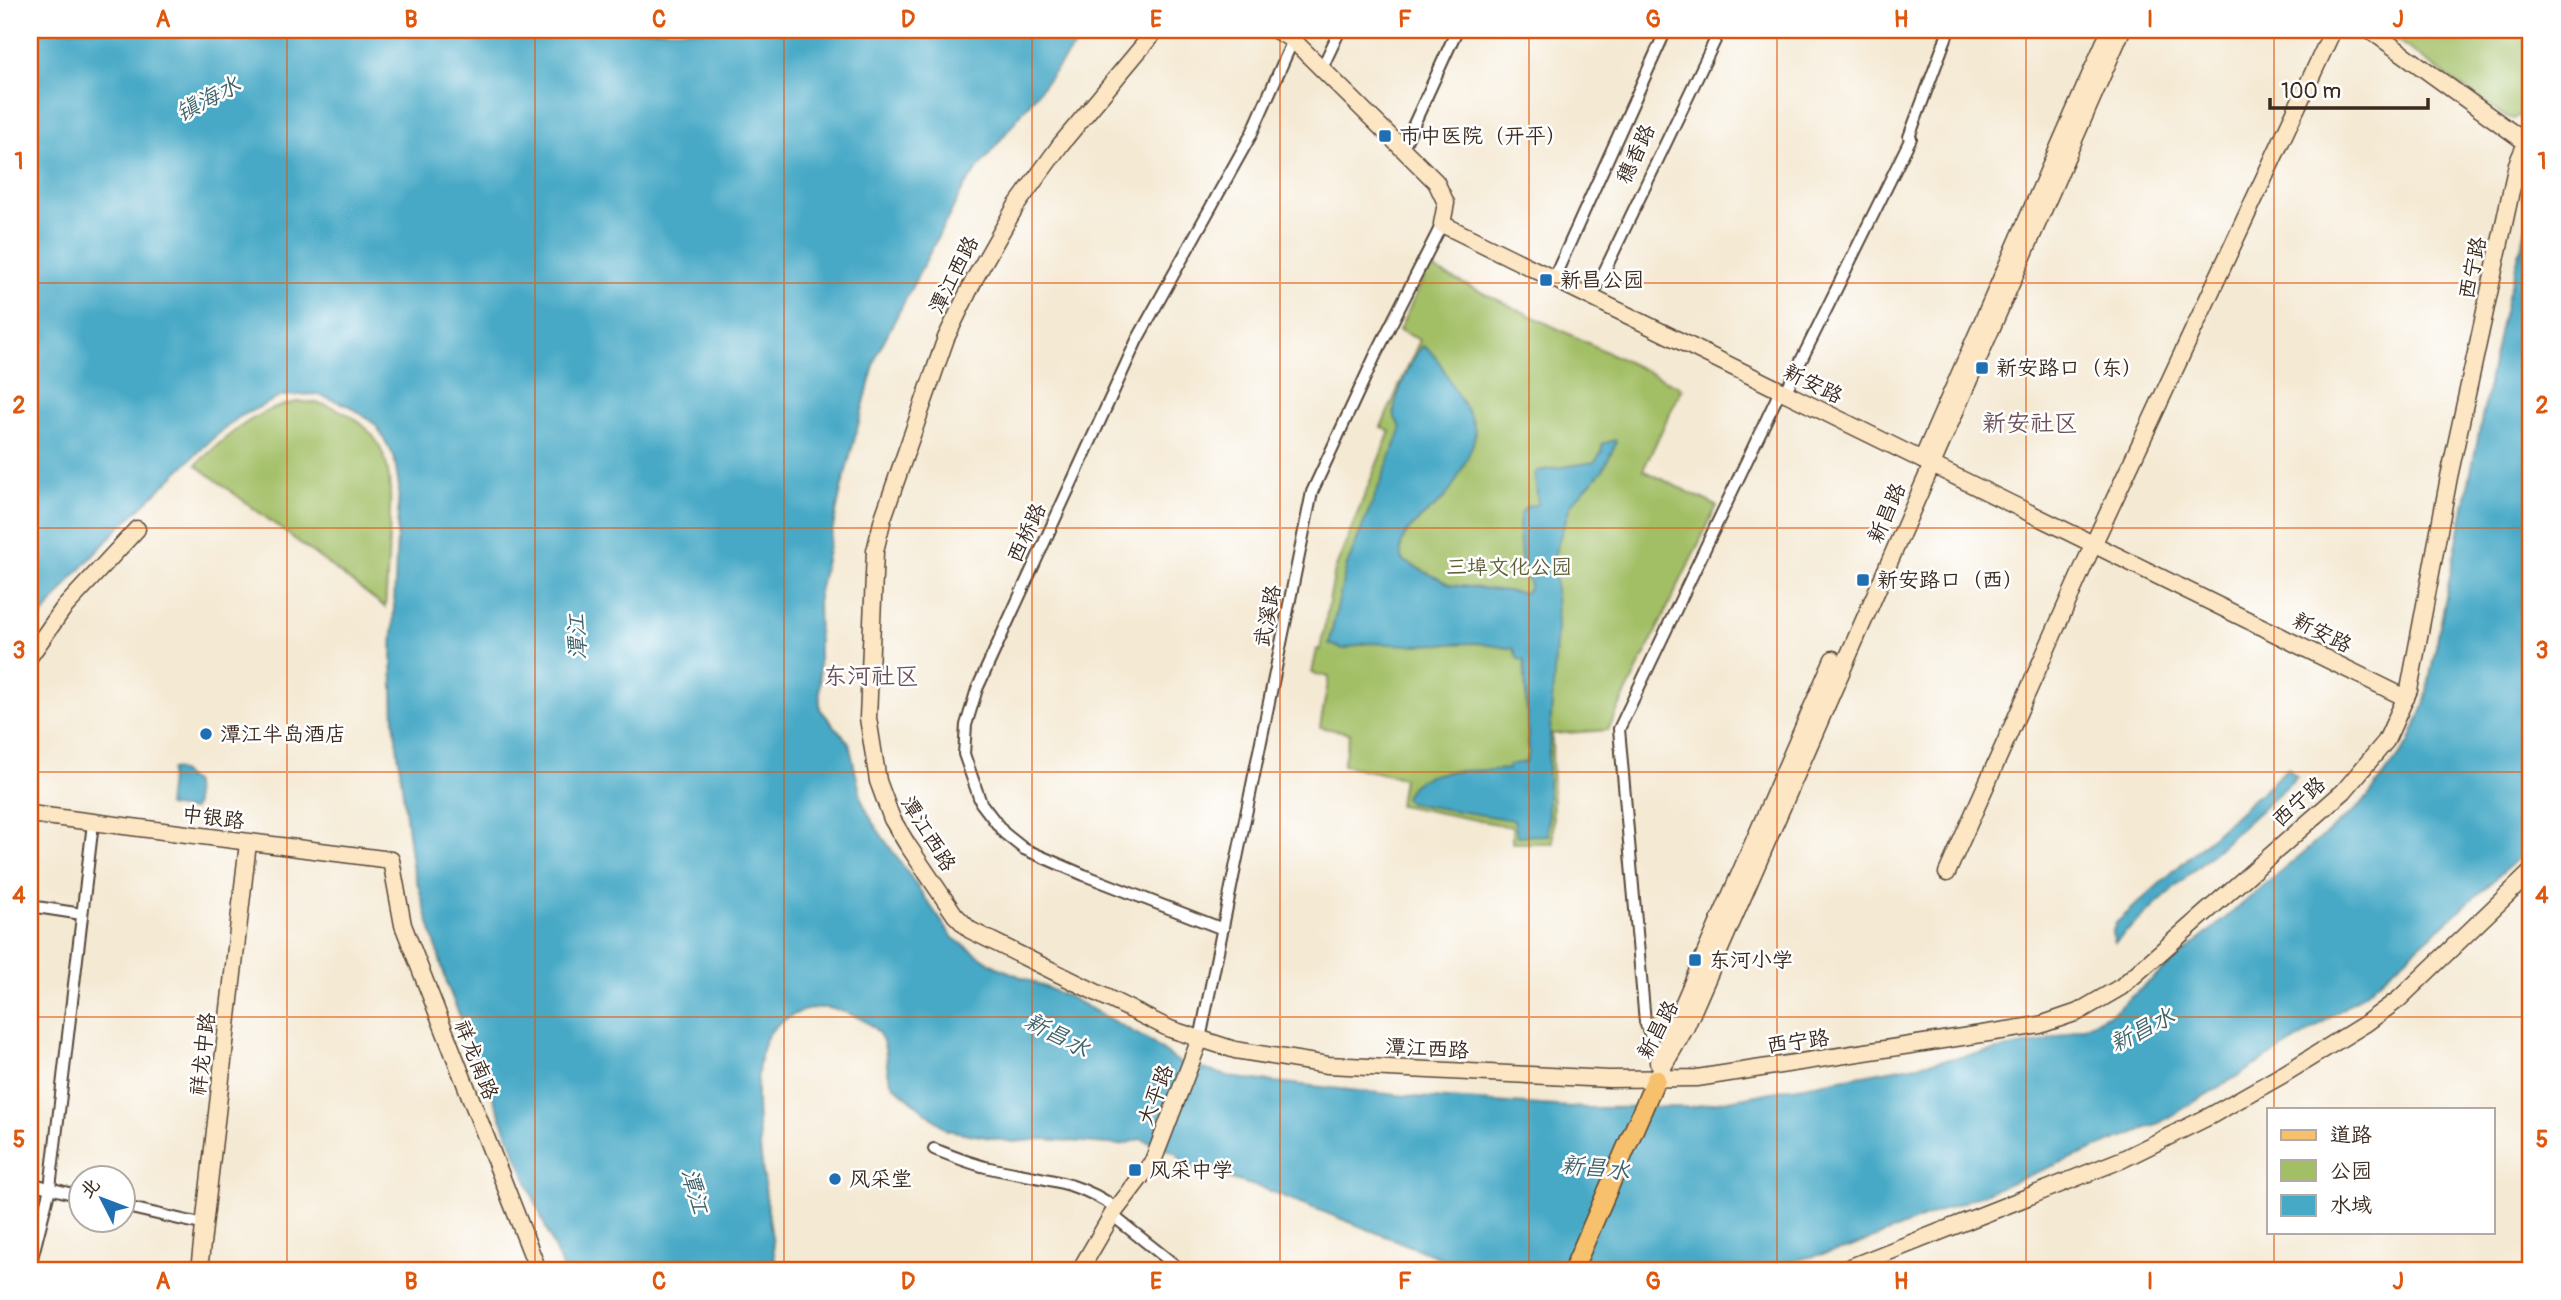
<svg xmlns="http://www.w3.org/2000/svg" width="2561" height="1300" font-family="Pangolin,'LXGW WenKai TC',sans-serif">
	<style>
		.green { fill: #a3bf66; stroke: #6f7442; stroke-width: 2 }
		.water { fill: #46a9c6; stroke: #406a72; stroke-width: 2 }
		.lines { fill: none; stroke-linecap: round; stroke-linejoin: round }
		.street-casing { stroke: #574739; stroke-width: 14 }
		.secondary-casing { stroke: #574739; stroke-width: 19 }
		.primary-casing { stroke: #574739; stroke-width: 21 }
		.street { stroke: #fff; stroke-width: 10 }
		.secondary { stroke: #fce6c4; stroke-width: 16 }
		.primary { stroke: #f7c06c; stroke-width: 18 }
		.grid { fill: none; stroke: #df570d; stroke-width: 2; stroke-opacity: 0.55 }
		.poi-dot { fill: #1f6fb2; stroke: #fff; stroke-width: 2.5 }
		.labels { text-anchor: middle; dominant-baseline: central; stroke-width: 5; stroke-linejoin: round; paint-order: stroke }
		.poi-label { font-size: 21px; fill: #3b2a1e; stroke: #fff; text-anchor: start }
		.street-label { font-size: 21px; fill: #3b2a1e; stroke: #fff }
		.park-label { font-size: 21px; fill: #5f5e37; stroke: #fff }
		.water-label { font-size: 23px; font-style: italic; fill: #40636a; stroke: #fff }
		.quarter-label { font-size: 24px; fill: #6c535b; stroke: #fff }
		.neatline { fill: none; stroke: #df570d; stroke-width: 2.5 }
		.grid-label { font-size: 23px; text-anchor: middle; font-weight: bold; fill: #df570d }
	</style>
	<rect width="100%" height="100%" fill="#fff"/>
	<filter id="ink" filterUnits="userSpaceOnUse"><feTurbulence type="fractalNoise" baseFrequency=".0143" numOctaves="2"/><feDisplacementMap in="SourceGraphic" scale="14" xChannelSelector="R" yChannelSelector="G"/><feConvolveMatrix kernelMatrix="1 2 1 2 8 2 1 2 1" color-interpolation-filters="sRGB"/></filter>
	<filter id="wash" filterUnits="userSpaceOnUse"><feTurbulence type="fractalNoise" baseFrequency=".00686" numOctaves="4" result="noise"/><feDisplacementMap in="SourceGraphic" scale="28" xChannelSelector="R" yChannelSelector="G"/><feGaussianBlur stdDeviation="1.57" result="paint"/><feColorMatrix in="noise" values="0 0 0 0 0 0 0 0 0 0 0 0 0 0 0 0 0 1.4 0 .05"/><feComposite in="paint" operator="in"/></filter>
	<g filter="url(#wash)">
		<rect width="100%" height="100%" fill="#f4e9d3"/>
		<g class="green">
			<polygon points="2399,30 2531,30 2531,76 2526,111 2513,119 2502,115 2391,36"/>
			<polygon points="1429,267 1682,388 1643,470 1717,506 1608,730 1552,734 1553,843 1512,843 1512,827 1399,805 1403,778 1343,765 1350,733 1320,727 1329,677 1312,673 1317,649 1320,650 1335,570 1390,431 1381,427 1420,340 1399,330"/>
			<path d="M296,402C314,401 331,405 347,414C396,441 391,489 389,537C388,560 387,583 385,607L196,465C225,437 255,410 296,402Z"/>
		</g>
		<g class="water">
			<path d="M30,30H1087L965,185L877,354L841,490L818,597L820,709L849,743L862,801L873,823L953,938L995,966L1071,998L1148,1040L1180,1063L1236,1078L1416,1097L1587,1108L1691,1107L2046,1041L2084,1027L2112,1013L2363,803L2409,743L2424,706L2502,318L2531,211V847L2368,991L2299,1039L2159,1123L1849,1248L1753,1270H1490L1446,1260L1265,1189L1194,1168L1185,1164L1176,1153L1141,1139L1120,1145L1043,1139L1013,1142L947,1130L893,1085C883,1070 890,1048 879,1034C869,1018 835,1006 817,1008C799,1010 776,1021 767,1037C743,1081 769,1208 775,1260L783,1270H563L448,987L412,865L394,721L392,654L399,487L394,456L376,425L350,406L316,394L282,396L239,417L212,439L116,531L73,577L30,632Z"/>
			<path d="M1423,346C1437,353 1447,376 1454,389C1461,402 1475,419 1475,433C1475,446 1454,487 1445,497C1429,515 1393,531 1402,560L1451,585L1526,593L1530,586L1521,558L1519,531L1520,515L1526,507L1538,504L1535,475L1538,471L1594,462L1602,452V444L1615,440L1616,443L1603,470L1571,504L1555,552L1557,627L1548,764V835L1517,836L1514,820L1409,803L1405,798C1415,763 1478,773 1509,769L1508,765L1526,762L1529,754L1524,660L1518,659L1514,649L1477,643L1410,645L1367,643L1343,649L1329,644L1346,568L1400,433L1401,427C1398,423 1394,419 1394,413C1394,399 1413,354 1423,346Z"/>
			<polygon points="2288,768 2297,777 2115,942 2112,933 2116,923"/>
			<polygon points="171,769 178,770 194,783 195,806 192,810 167,806"/>
		</g>
	</g>
	<g filter="url(#ink)">
		<g class="lines">
			<defs>
				<g id="street">
					<polyline points="1321,70 1340,30"/>
					<polyline points="1909,137 1949,30"/>
					<polyline points="1403,148 1457,30"/>
					<polyline points="1554,278 1666,30"/>
					<polyline points="1592,297 1720,30"/>
					<polyline points="1785,393 1911,138"/>
					<polyline points="30,906 82,914"/>
					<polyline points="1223,929 1084,875 1024,849 1004,833 981,803 964,754 966,725 977,689 1137,340 1251,135 1293,40"/>
					<polyline points="1200,1039 1312,492 1375,356 1442,224"/>
					<polyline points="1659,1057 1645,1022 1619,729 1780,391"/>
					<path d="M934,1149C952,1156 971,1164 990,1168C1038,1179 1077,1179 1117,1209"/>
					<polyline points="30,1183 80,1196"/>
					<polyline points="122,1206 205,1225"/>
					<polyline points="1112,1215 1181,1270"/>
					<polyline points="1867,1262 1878,1270"/>
					<polyline points="30,1266 50,1188 93,823"/>
				</g>
				<g id="secondary">
					<polyline points="1156,30 1061,144 1016,206 975,278 946,338 883,518 875,551 868,718 878,781 892,819 907,844 955,915 970,930 1170,1029 1235,1050 1328,1065 1609,1079 1697,1078 2040,1025 2078,1012 2121,987 2344,791 2386,741 2409,690 2449,477 2517,164 2531,132"/>
					<polyline points="1275,30 1293,40 1436,182 1446,203 1442,224 2406,698"/>
					<polyline points="2370,30 2531,146"/>
					<polyline points="1922,460 2105,41"/>
					<polyline points="30,656 63,609 137,529"/>
					<polyline points="30,814 391,860 403,925 538,1270"/>
					<polyline points="1947,873 2093,545 2333,30"/>
					<polyline points="1658,1062 1833,659"/>
					<polyline points="1656,1079 1686,1027 2122,30"/>
					<polyline points="199,1270 248,843"/>
					<polyline points="1080,1270 1112,1215 1153,1161 1200,1039"/>
					<polyline points="1843,1270 2121,1160 2212,1115 2284,1074 2365,1024 2399,999 2531,872"/>
				</g>
				<polyline id="primary" points="1573,1270 1656,1079"/>
			</defs>
			<use href="#street" class="street-casing"/>
			<use href="#secondary" class="secondary-casing"/>
			<use href="#primary" class="primary-casing"/>
			<use href="#street" class="street"/>
			<use href="#secondary" class="secondary"/>
			<use href="#primary" class="primary"/>
		</g>
	</g>
	<path class="grid" d="M287,30V1270M535,30V1270M784,30V1270M1032,30V1270M1280,30V1270M1529,30V1270M1777,30V1270M2026,30V1270M2274,30V1109M30,283H2531M30,528H2531M30,772H2531M30,1017H2531M2274,1232V1270"/>
	<g class="poi-dot">
		<rect x="1378" y="129" width="14" height="14" rx="3.5"/>
		<rect x="1539" y="273" width="14" height="14" rx="3.5"/>
		<rect x="1975" y="361" width="14" height="14" rx="3.5"/>
		<rect x="1856" y="573" width="14" height="14" rx="3.5"/>
		<circle cx="206" cy="734" r="7"/>
		<rect x="1688" y="953" width="14" height="14" rx="3.5"/>
		<rect x="1128" y="1163" width="14" height="14" rx="3.5"/>
		<circle cx="835" cy="1179" r="7"/>
	</g>
	<g class="labels">
		<g class="poi-label">
			<text x="1399" y="136">市中医院（开平）</text>
			<text x="1560" y="280">新昌公园</text>
			<text x="1996" y="368">新安路口（东）</text>
			<text x="1877" y="580">新安路口（西）</text>
			<text x="220" y="734">潭江半岛酒店</text>
			<text x="1709" y="960">东河小学</text>
			<text x="1149" y="1170">风采中学</text>
			<text x="849" y="1179">风采堂</text>
		</g>
		<g class="street-label">
			<text transform="translate(1636 154) rotate(-65)">穗香路</text>
			<text transform="translate(2473 268) rotate(-78)">西宁路</text>
			<text transform="translate(954 275) rotate(-63)">潭江西路</text>
			<text transform="translate(1813 384) rotate(26)">新安路</text>
			<text transform="translate(1887 513) rotate(-66)">新昌路</text>
			<text transform="translate(1027 533) rotate(-65)">西桥路</text>
			<text transform="translate(1268 616) rotate(-79)">武溪路</text>
			<text transform="translate(2322 633) rotate(27)">新安路</text>
			<text transform="translate(2299 802) rotate(-42)">西宁路</text>
			<text transform="translate(213 818) rotate(7)">中银路</text>
			<text transform="translate(928 834) rotate(58)">潭江西路</text>
			<text transform="translate(1658 1030) rotate(-62)">新昌路</text>
			<text transform="translate(1798 1042) rotate(-8)">西宁路</text>
			<text transform="translate(1427 1049) rotate(3)">潭江西路</text>
			<text transform="translate(203 1054) rotate(-83)">祥龙中路</text>
			<text transform="translate(476 1060) rotate(68)">祥龙南路</text>
			<text transform="translate(1156 1095) rotate(-69)">大平路</text>
		</g>
		<g class="park-label">
			<text x="1509" y="567">三埠文化公园</text>
		</g>
		<g class="water-label">
			<text transform="translate(208 99) rotate(-28)">镇海水</text>
			<text transform="translate(577 637) rotate(-92)">潭江</text>
			<text transform="translate(2142 1030) rotate(-27)">新昌水</text>
			<text transform="translate(1057 1035) rotate(28)">新昌水</text>
			<text transform="translate(1595 1168) rotate(6)">新昌水</text>
			<text transform="translate(695 1191) rotate(75)">潭江</text>
		</g>
		<g class="quarter-label">
			<text x="2030" y="423">新安社区</text>
			<text x="871" y="676">东河社区</text>
		</g>
	</g>
	<rect width="2561" height="1300" fill="none" stroke="#fff" stroke-width="77"/>
	<rect x="2267" y="1108" width="228" height="126" fill="#ffffff" stroke="#b1aaa5" stroke-width="2"/>
	<rect x="2281" y="1130" width="35" height="10" fill="#f7c06c" stroke="#b1aaa5" stroke-width="2"/>
	<text x="2330" y="1142" font-size="21" fill="#3b2a1e">道路</text>
	<rect x="2281" y="1160" width="35" height="21" fill="#a3bf66" stroke="#b1aaa5" stroke-width="2"/>
	<text x="2330" y="1178" font-size="21" fill="#3b2a1e">公园</text>
	<rect x="2281" y="1195" width="35" height="21" fill="#46a9c6" stroke="#b1aaa5" stroke-width="2"/>
	<text x="2330" y="1212" font-size="21" fill="#3b2a1e">水域</text>
	<g transform="translate(102 1199) rotate(312)"><circle r="33" fill="#ffffff" stroke="#b1aaa5" stroke-width="2"/>
	<path d="M0-5L12 26L0 18L-12 26Z" fill="#1f6fb2"/>
	<text y="-10" font-size="19" font-weight="bold" text-anchor="middle" fill="#3b2a1e">北</text>
	</g>
	<path d="M2270 98v10h158v-10" fill="none" stroke="#3b2a1e" stroke-width="3.5"/>
	<text x="2281" y="98" font-size="21" fill="#3b2a1e" stroke="#ffffff" stroke-width="5" paint-order="stroke">100 m</text>
	<rect x="38" y="38" width="2484" height="1224" class="neatline"/>
	<g class="grid-label">
		<text x="163" y="27">A</text>
		<text x="411" y="27">B</text>
		<text x="659" y="27">C</text>
		<text x="908" y="27">D</text>
		<text x="1156" y="27">E</text>
		<text x="1405" y="27">F</text>
		<text x="1653" y="27">G</text>
		<text x="1901" y="27">H</text>
		<text x="2150" y="27">I</text>
		<text x="2398" y="27">J</text>
		<text x="19" y="169">1</text>
		<text x="2542" y="169">1</text>
		<text x="19" y="413">2</text>
		<text x="2542" y="413">2</text>
		<text x="19" y="658">3</text>
		<text x="2542" y="658">3</text>
		<text x="19" y="903">4</text>
		<text x="2542" y="903">4</text>
		<text x="19" y="1147">5</text>
		<text x="2542" y="1147">5</text>
		<text x="163" y="1289">A</text>
		<text x="411" y="1289">B</text>
		<text x="659" y="1289">C</text>
		<text x="908" y="1289">D</text>
		<text x="1156" y="1289">E</text>
		<text x="1405" y="1289">F</text>
		<text x="1653" y="1289">G</text>
		<text x="1901" y="1289">H</text>
		<text x="2150" y="1289">I</text>
		<text x="2398" y="1289">J</text>
	</g>
</svg>
